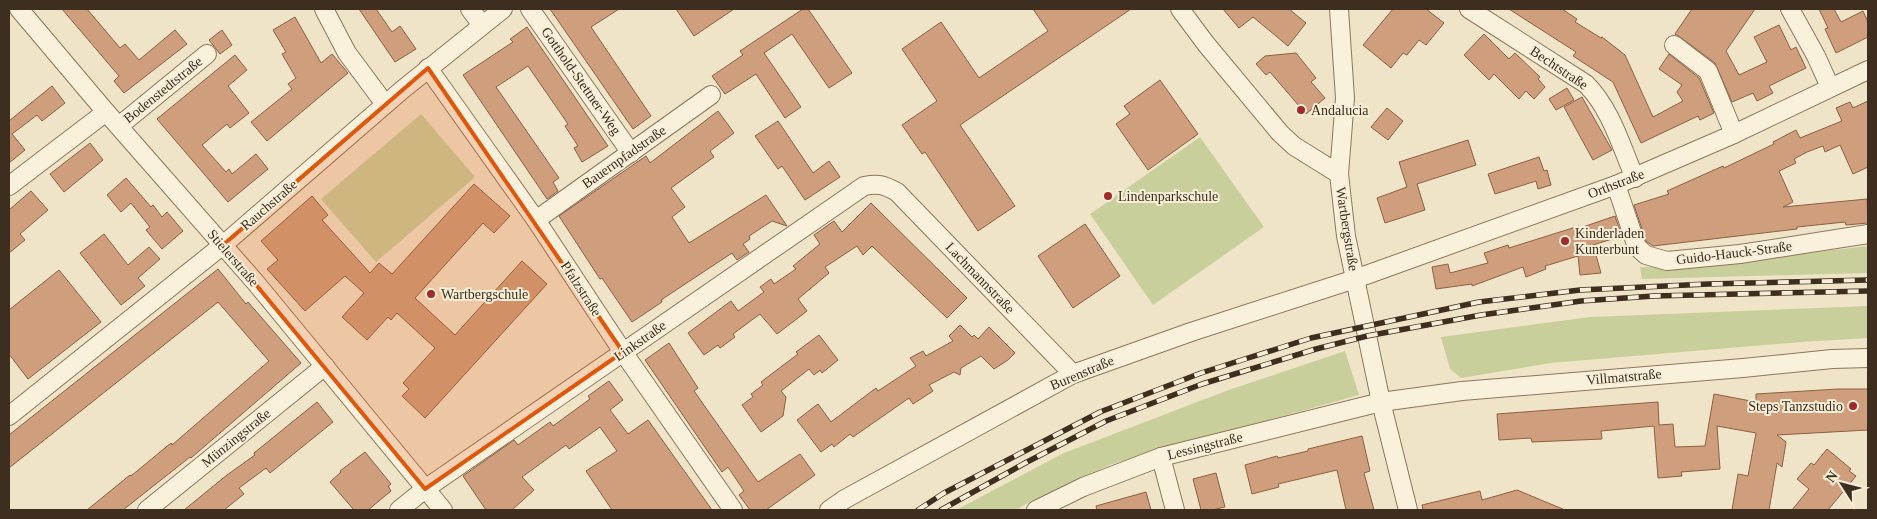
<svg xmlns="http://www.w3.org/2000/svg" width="1877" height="519" font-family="'Times New Roman',serif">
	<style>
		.green { fill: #c9cf9b }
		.building { fill: #cf9f7d; stroke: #8d5f41 }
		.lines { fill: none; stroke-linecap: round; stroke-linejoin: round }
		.minor-casing { stroke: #8d765c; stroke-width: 20 }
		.minor { stroke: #faf1dc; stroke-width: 18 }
		.rail-casing { stroke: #3d2e20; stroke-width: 5.5 }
		.rail { stroke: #f7eed8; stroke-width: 4; stroke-dasharray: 11; stroke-linecap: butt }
		.marked { fill: #df570d; fill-opacity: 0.2; stroke: #df570d; stroke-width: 4; stroke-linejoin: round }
		.poi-dot { fill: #9e2a2b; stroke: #f7eed8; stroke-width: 2 }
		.labels { text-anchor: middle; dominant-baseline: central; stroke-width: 4; stroke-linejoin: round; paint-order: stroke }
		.street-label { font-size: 14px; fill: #3d2e20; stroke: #f7eed8 }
		.poi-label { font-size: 14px; fill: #3d2e20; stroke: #f7eed8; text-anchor: start }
	</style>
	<rect width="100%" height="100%" fill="#f0e4c8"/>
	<g class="green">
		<polygon points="421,114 475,177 376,262 321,199"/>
		<polygon points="1200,137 1264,227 1153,305 1090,214"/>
		<polygon points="1868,246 1868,273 1642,279 1640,267 1687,267"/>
		<polygon points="1868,306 1868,338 1802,342 1551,363 1461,378 1450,369 1441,337 1590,317"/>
		<polygon points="1345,351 1359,395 1112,464 1031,501 1016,510 956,510 1064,453 1226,391"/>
	</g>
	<g class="building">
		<polygon points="62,9 87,9 120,48 125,44 139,60 175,30 187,44 124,93 114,81 119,76"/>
		<polygon points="359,9 376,9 392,32 400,26 416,49 395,62"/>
		<polygon points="550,9 619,9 591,27 651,116 633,129"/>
		<polygon points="676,9 734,9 694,36"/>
		<polygon points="803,9 808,9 852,73 829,88 792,34 764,53 801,107 785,118 756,74 725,94 712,76 743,55 740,51"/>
		<polygon points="1033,9 1131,9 960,125 1015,206 978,231 925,152 922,154 902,125 937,101 902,49 941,22 979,78 1048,31"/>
		<polygon points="1223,9 1289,9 1306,23 1288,46 1253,17 1239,28"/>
		<polygon points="1393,9 1426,9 1444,23 1426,45 1419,40 1407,55 1403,53 1391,68 1363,45"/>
		<polygon points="1509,9 1562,9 1577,19 1575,22 1601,38 1602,37 1625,55 1653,117 1683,101 1677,92 1682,85 1659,69 1669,54 1699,78 1714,113 1700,120 1698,116 1641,143 1613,82 1573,56 1576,52"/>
		<polygon points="1692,9 1755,9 1726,51 1739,75 1767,62 1754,37 1779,25 1791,50 1796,47 1806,68 1769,86 1773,93 1757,101 1753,93 1732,102 1715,63 1680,37 1675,34"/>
		<polygon points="1819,9 1834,9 1841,22 1863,11 1868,22 1868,37 1836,53 1825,29 1828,28"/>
		<polygon points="295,17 321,63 332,54 348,73 267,141 251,122 292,89 288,84 296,78 282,54 286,52 273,30"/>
		<polygon points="527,27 608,146 582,162 574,148 578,146 565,126 568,124 528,66 496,87 559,178 553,182 558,191 547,199 463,75 513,42 510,39"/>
		<polygon points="222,30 232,45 220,54 209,40"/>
		<polygon points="1484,34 1509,59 1515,53 1540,77 1538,79 1545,87 1534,99 1526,91 1519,99 1494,74 1489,80 1464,55"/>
		<polygon points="1296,53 1316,78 1311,82 1325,98 1306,114 1270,72 1266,75 1256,64 1265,56"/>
		<polygon points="235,55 247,70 228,86 249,113 230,128 227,124 202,145 226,172 229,169 232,174 256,154 268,169 228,202 157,119"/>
		<polygon points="1160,80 1198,134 1148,170 1116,124 1130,114 1124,106"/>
		<polygon points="52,86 65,103 42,121 37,115 12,134 25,150 9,163 9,121"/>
		<polygon points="1567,88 1574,100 1556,110 1549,99"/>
		<polygon points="1582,97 1612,150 1593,160 1564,107"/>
		<polygon points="1868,101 1868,167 1853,174 1840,145 1825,152 1823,146 1807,152 1794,159 1796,163 1779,171 1793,202 1783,207 1867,199 1868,223 1846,225 1845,222 1797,227 1797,229 1653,246 1646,241 1634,205 1669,194 1667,191 1723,166 1724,168 1774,144 1773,142 1796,130 1800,138 1842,121 1836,108 1850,102 1853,108"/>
		<polygon points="1387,108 1403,121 1388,140 1371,127"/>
		<polygon points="718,111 734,133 710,151 714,157 671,188 685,207 672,217 689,243 766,195 787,226 772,221 749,236 750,239 743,244 749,252 737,260 732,253 661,300 662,302 632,322 602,278 600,279 559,216 646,156 650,163"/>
		<polygon points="778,121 813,173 829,161 840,177 805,200 782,166 778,169 755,136"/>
		<polygon points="1468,140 1476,165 1417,184 1425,210 1385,223 1377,198 1407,187 1399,162"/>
		<polygon points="90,143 103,160 64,192 50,174"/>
		<polygon points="1539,157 1544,171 1547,170 1551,185 1538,189 1536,181 1495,194 1488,174"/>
		<polygon points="126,178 151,207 153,205 162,217 167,212 183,231 162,249 146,230 150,227 131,203 121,212 107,195"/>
		<polygon points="474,184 510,216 494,233 483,223 415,298 455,335 522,261 547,284 425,418 402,396 409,389 403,383 435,348 397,313 391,320 388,317 367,340 342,317 364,293 345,276 305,311 267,269 278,260 261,241 312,196 328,215 322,220 370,273 379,263 392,274"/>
		<polygon points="31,191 48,210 20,234 25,240 9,253 9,210"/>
		<polygon points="871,203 967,298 947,318 872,246 863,255 857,246 825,267 829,273 798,299 807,311 777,334 760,314 733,334 735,337 720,348 718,345 704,355 688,333 731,301 738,311 764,292 760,287 771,279 774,284 796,269 793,266 820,244 814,235 834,221 842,232"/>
		<polygon points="1615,216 1622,236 1593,245 1601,273 1580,275 1578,256 1545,266 1546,269 1526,277 1523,267 1472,286 1472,284 1436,289 1432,267 1448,264 1450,273 1488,263 1484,253 1508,245 1509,248 1579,226 1580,228"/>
		<polygon points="1085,224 1120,276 1073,308 1038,256"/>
		<polygon points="104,234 128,265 149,247 160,259 138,278 145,286 121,305 80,253"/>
		<polygon points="218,269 246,304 248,302 301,363 191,458 190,457 123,510 87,510 130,475 131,476 171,443 172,445 269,361 218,302 9,468 9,435"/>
		<polygon points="59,270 101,322 28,379 9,354 9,310"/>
		<polygon points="960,325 972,337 974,335 978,339 989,327 1015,353 1008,360 994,369 981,356 961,368 960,375 954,372 929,385 933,391 913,404 909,398 853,437 850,434 834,447 832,444 821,452 797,420 818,404 831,422 876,388 878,391 916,366 910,358 923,351 926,356 953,341 949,336"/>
		<polygon points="819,335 838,360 822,373 820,370 814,375 809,369 781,391 786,397 783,416 761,432 742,405 753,397 751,394 763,385 761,382 798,354 796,352"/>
		<polygon points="669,343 698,388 694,391 758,482 800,454 815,475 766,510 750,510 739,495 744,491 728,467 722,472 645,360"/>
		<polygon points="609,381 623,400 610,410 628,434 648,420 712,510 612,510 586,471 617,451 600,427 569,449 566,445 522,477 534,490 512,510 486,510 463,476 514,440 518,445 550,422 553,426 590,399 588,396"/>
		<polygon points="1838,389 1868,389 1868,430 1777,435 1786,442 1782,467 1777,463 1769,510 1732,510 1738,474 1748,476 1756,433 1717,426 1720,469 1681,472 1682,476 1658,478 1654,426 1601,431 1602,439 1532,442 1531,438 1499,440 1497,414 1658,402 1659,425 1673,424 1675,447 1705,446 1714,394 1756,402 1756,394"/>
		<polygon points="317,402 333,422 270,473 266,468 239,488 244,494 224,510 184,510 227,475 255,455 254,453"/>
		<polygon points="1362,436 1370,471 1364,473 1374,510 1346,510 1337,470 1278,484 1279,487 1252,494 1245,465 1277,456 1278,458 1308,451 1308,449"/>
		<polygon points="1827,449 1851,469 1849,471 1856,476 1828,510 1792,510 1809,489 1797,479 1811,463 1814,465"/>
		<polygon points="365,452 391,484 388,486 391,491 368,510 354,510 330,482 341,472 340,471"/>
		<polygon points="1216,473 1225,507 1212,510 1201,510 1193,479"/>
		<polygon points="1517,490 1565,510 1423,510 1422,505 1480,491 1482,500"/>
		<polygon points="1146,492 1151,510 1097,510 1096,506"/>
	</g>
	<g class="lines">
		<defs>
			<g id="minor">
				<polyline points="19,9 106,112 256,283 443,510"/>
				<polyline points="324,9 347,53 385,104"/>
				<polyline points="470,9 482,25"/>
				<polyline points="530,9 631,153"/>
				<polyline points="1180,9 1206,44 1280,133 1294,146 1339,174"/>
				<polyline points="1339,9 1345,98 1339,174 1346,236 1381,402 1408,510"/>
				<path d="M1469,9L1586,84C1611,109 1621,146 1635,178"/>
				<polyline points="1790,9 1816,56 1830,87"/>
				<polyline points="1674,45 1708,71 1734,134"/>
				<polyline points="428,68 536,220 623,352 733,510"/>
				<polyline points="119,126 207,54"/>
				<polyline points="1616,185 1637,247 1646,255 1667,261 1740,254 1868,234"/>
				<polyline points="9,186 106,112"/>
				<polyline points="536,220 711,95"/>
				<polyline points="9,416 223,245 402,90 503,9"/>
				<polyline points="1161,457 1175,510"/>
				<polyline points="147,510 325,366"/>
				<path d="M399,510L425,489L864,186C879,183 884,185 897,192L1073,374"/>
				<polyline points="829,510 845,499 1073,374 1191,332 1355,279 1616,185 1734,134 1868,70"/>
				<polyline points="1036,510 1083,487 1161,457 1381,402 1462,391 1743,368 1832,359 1868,358"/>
			</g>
		</defs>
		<use href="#minor" class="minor-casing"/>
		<use href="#minor" class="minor"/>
		<defs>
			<g id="rail">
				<polyline points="918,510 944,493 1100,412 1201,373 1311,338 1479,302 1580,290 1708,284 1868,280"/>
				<polyline points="941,510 1027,462 1106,421 1202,384 1316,349 1367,336 1481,315 1581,301 1654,296 1868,291"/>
			</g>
		</defs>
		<use href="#rail" class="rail-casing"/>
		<use href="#rail" class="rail"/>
	</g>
	<path class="marked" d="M428,68L623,352L425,489L223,245Z"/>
	<g class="poi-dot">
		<circle cx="1301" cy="110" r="5"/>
		<circle cx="1108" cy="196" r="5"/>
		<circle cx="1565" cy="241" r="5"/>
		<circle cx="431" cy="294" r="5"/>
		<circle cx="1853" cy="406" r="5"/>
	</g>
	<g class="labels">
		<g class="street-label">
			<text transform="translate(1559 68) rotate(34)">Bechtstraße</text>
			<text transform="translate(581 81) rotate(55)">Gotthold-Stettner-Weg</text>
			<text transform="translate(163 90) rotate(-39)">Bodenstedtstraße</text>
			<text transform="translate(624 157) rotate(-35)">Bauernpfadstraße</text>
			<text transform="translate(1616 184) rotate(-21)">Orthstraße</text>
			<text transform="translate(269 205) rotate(-41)">Rauchstraße</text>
			<text transform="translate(1347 229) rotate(81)">Wartbergstraße</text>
			<text transform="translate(1734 253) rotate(-7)">Guido-Hauck-Straße</text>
			<text transform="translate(233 258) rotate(49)">Stielerstraße</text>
			<text transform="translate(980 278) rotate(46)">Lachmannstraße</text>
			<text transform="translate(581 289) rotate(57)">Pfalzstraße</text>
			<text transform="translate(640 341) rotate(-35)">Linkstraße</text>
			<text transform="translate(1082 373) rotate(-23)">Burenstraße</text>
			<text transform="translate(1624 377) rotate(-5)">Villmatstraße</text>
			<text transform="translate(236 438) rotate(-39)">Münzingstraße</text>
			<text transform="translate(1205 446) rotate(-14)">Lessingstraße</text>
		</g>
		<g class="poi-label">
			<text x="1311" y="110">Andalucia</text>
			<text x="1118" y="196">Lindenparkschule</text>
			<text x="1575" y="233">Kinderladen<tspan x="1575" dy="16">Kunterbunt</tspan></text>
			<text x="441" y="294">Wartbergschule</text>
			<text x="1843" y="406" text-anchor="end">Steps Tanzstudio</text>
		</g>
	</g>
	<rect width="1877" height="519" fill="none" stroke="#3d2e20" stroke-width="20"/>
	<g transform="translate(1842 484) rotate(306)" stroke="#f7eed8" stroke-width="4" paint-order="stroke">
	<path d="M0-4L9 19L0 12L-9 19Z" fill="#3d2e20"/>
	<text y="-8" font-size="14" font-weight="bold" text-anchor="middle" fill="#3d2e20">N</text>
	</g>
</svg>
